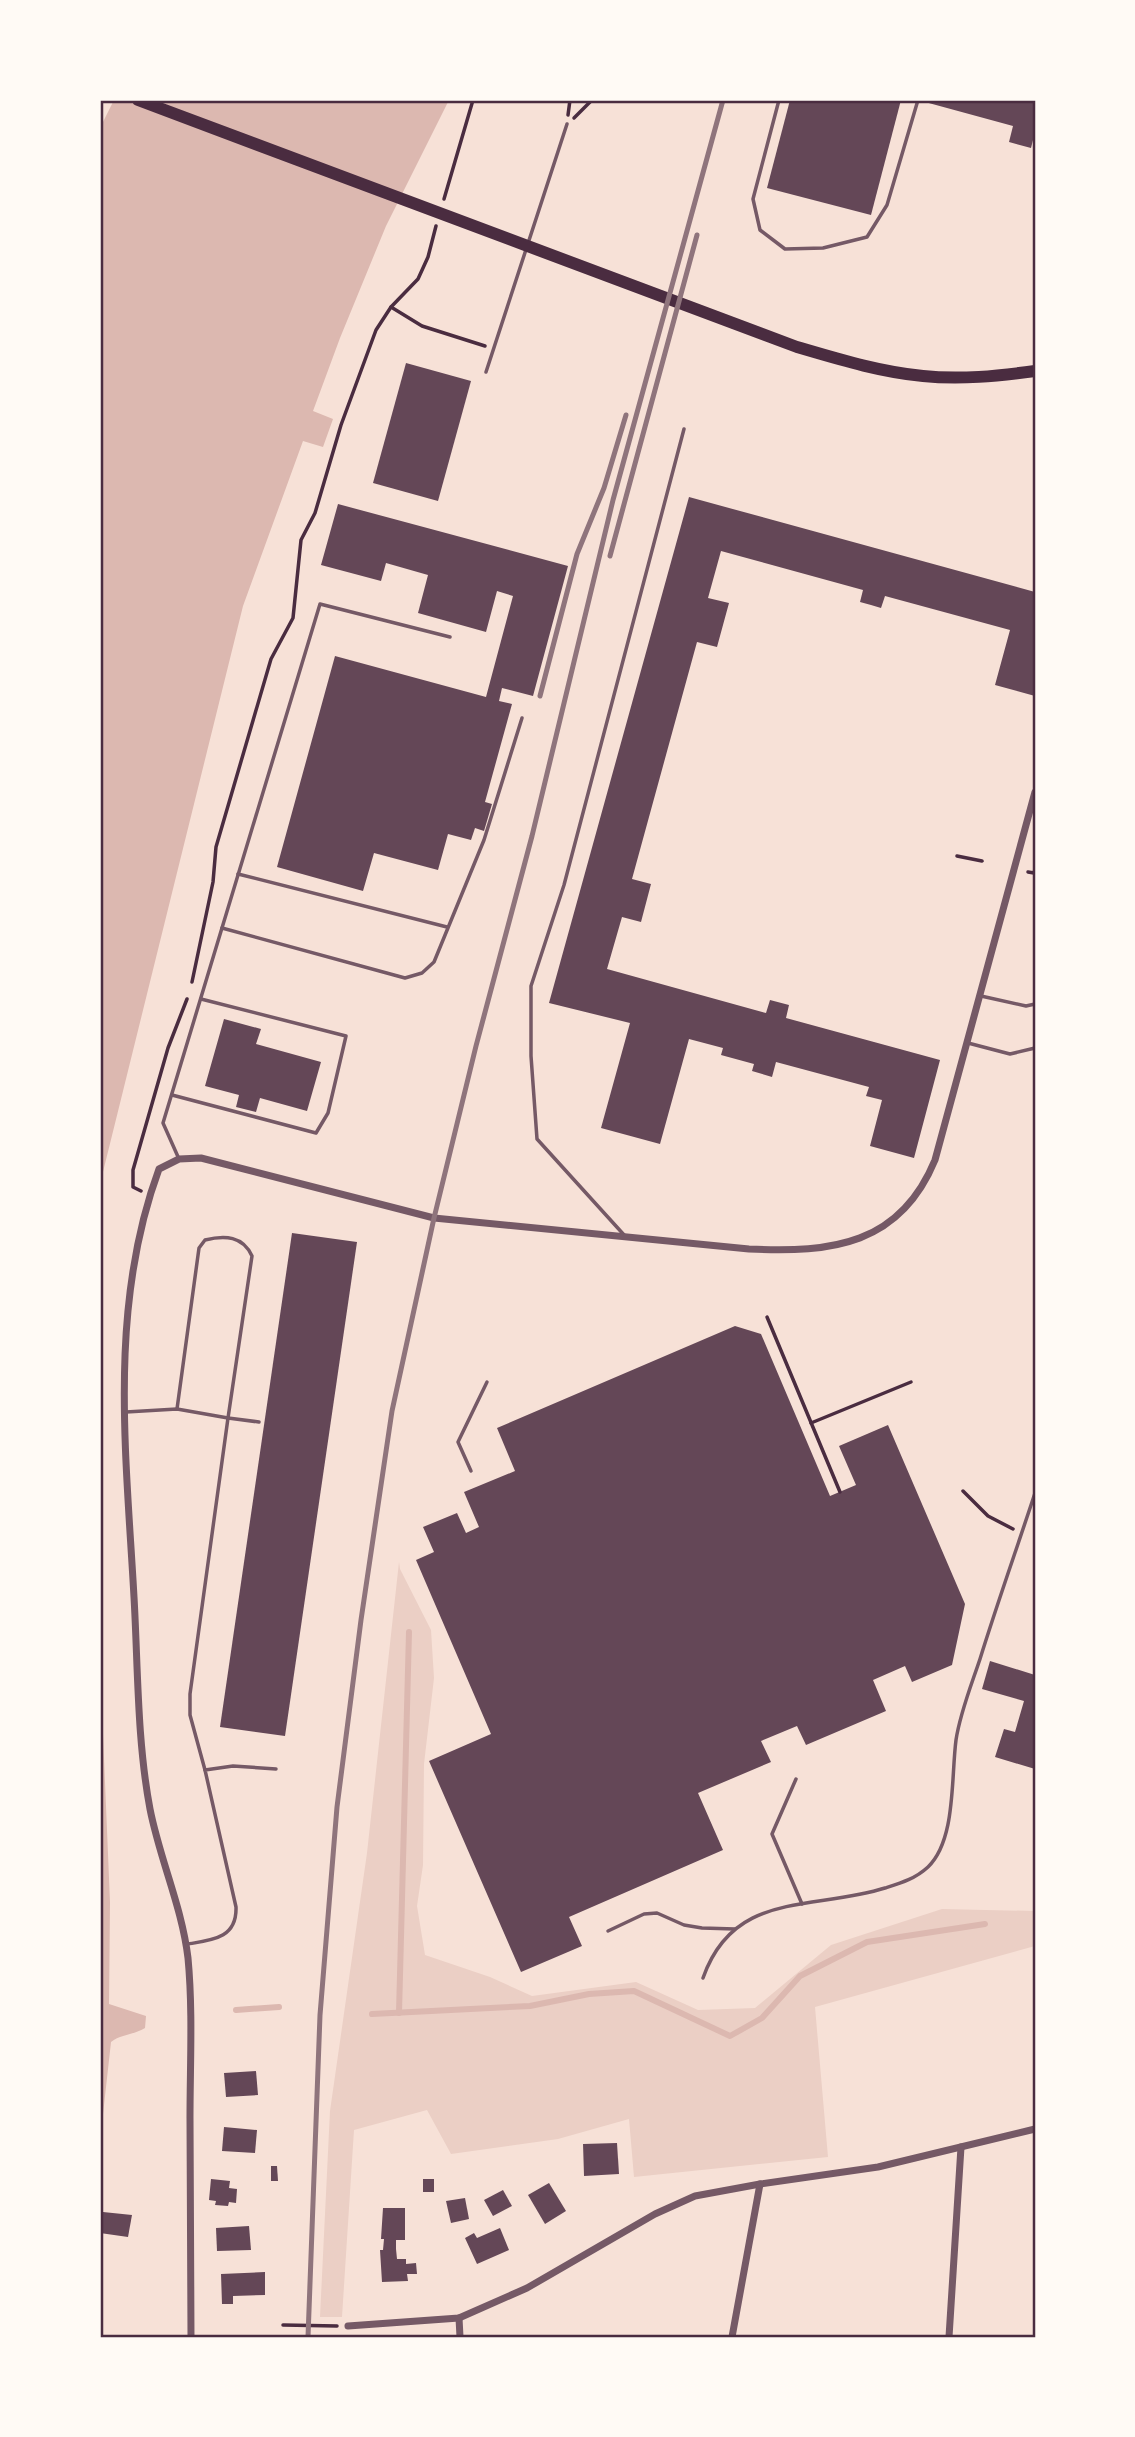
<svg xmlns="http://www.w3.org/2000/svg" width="1135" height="2437" font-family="Manrope,sans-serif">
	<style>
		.green { fill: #ebcfc5 }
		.water { fill: #dcb8b0 }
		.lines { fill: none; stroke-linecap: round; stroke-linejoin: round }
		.stream { stroke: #dcb8b0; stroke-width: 6 }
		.building { fill: #644757 }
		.path { stroke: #4a2c40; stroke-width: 3.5 }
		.service { stroke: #755966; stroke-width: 3.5 }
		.minor { stroke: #755966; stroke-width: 7 }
		.primary { stroke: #4a2c40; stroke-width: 12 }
		.rail { stroke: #8f747c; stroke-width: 5 }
		.neatline { fill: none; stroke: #4a2c40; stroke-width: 2.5 }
	</style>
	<rect width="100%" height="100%" fill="#f7e1d7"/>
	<polygon class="green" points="399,1562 400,1569 431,1630 434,1678 424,1764 423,1865 417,1906 425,1955 490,1977 532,1996 636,1982 698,2010 755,2008 831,1945 942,1909 1035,1911 1035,1946 815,2007 828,2157 634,2177 629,2119 558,2139 451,2154 427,2110 354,2130 342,2317 320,2317 330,2111 367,1853"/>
	<g class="water">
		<polygon points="114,100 449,100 386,226 340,338 313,411 333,419 323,447 303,441 243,606 100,1184 100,128"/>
		<path d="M100,1662L110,1902L109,2004L146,2016L145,2028C134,2035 121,2034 111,2042L100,2141Z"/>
	</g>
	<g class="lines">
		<g class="stream">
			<polyline points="236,2010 279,2007"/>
			<polyline points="399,2013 409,1632"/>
			<polyline points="372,2014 530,2006 589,1994 634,1991 730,2036 762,2018 800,1976 867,1942 985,1924"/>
		</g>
	</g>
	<g class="building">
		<polygon points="790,100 901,100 871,215 767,188"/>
		<polygon points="926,100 1035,100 1035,132 1031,148 1009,142 1013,126 925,102"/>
		<polygon points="406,363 471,381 438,501 373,483"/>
		<polygon points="689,497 1035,592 1035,696 995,685 1010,630 885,596 881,608 871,605 860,602 863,590 721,551 708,598 729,603 717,647 697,642 632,879 651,884 641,922 622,917 607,969 766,1013 770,1000 789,1005 786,1018 940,1060 914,1158 870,1146 882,1100 866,1096 869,1087 776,1062 772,1077 752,1071 754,1064 721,1055 723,1048 689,1039 660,1144 601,1128 630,1023 549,1003"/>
		<polygon points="338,504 568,566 533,696 502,688 499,701 512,704 485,802 492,804 484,831 475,828 471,840 448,834 438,870 374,853 363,891 277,867 335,656 486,697 513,596 497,591 486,632 418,613 428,575 386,563 381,581 321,565"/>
		<polygon points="224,1019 261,1029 256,1044 321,1062 307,1111 260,1098 256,1112 236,1107 239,1095 205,1086"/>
		<polygon points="292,1233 357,1242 285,1736 220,1727"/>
		<polygon points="735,1326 761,1334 830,1496 856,1485 839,1446 888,1425 965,1604 952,1665 912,1682 905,1666 873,1680 886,1711 806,1745 797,1726 761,1741 771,1762 698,1793 723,1850 569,1917 582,1946 521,1972 429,1761 491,1734 416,1560 434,1552 423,1527 457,1513 466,1533 479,1527 464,1492 515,1471 497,1428"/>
		<polygon points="990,1661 1035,1675 1035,1769 995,1757 1004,1729 1015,1732 1024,1701 982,1689"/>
		<polygon points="256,2071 258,2095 226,2097 224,2073"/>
		<polygon points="224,2127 257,2130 255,2153 222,2151"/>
		<polygon points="617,2143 619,2174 584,2176 583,2144"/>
		<polygon points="271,2166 277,2166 278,2181 271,2181"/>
		<polygon points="211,2179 230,2181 229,2188 237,2189 236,2203 229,2202 228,2206 215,2205 216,2201 209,2200"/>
		<rect x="423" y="2179" width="11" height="13"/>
		<polygon points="549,2183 566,2211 545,2224 528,2195"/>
		<polygon points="503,2190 512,2206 493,2216 484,2200"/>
		<polygon points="465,2198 469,2219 451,2223 446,2201"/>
		<polygon points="383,2208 405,2208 405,2240 396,2240 396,2249 397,2259 406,2259 406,2264 416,2263 417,2274 407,2274 408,2281 382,2282 380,2250 383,2250 384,2239 381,2239"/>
		<polygon points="103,2212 132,2215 128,2237 100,2233"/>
		<polygon points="249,2226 251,2250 217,2251 216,2228"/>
		<polygon points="500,2228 509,2250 477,2264 465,2238 474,2233 477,2238"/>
		<polygon points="265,2272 265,2295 233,2296 233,2304 222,2304 221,2274"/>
	</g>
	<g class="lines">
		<g class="path">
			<polyline points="568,115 570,100"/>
			<polyline points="574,118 592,100"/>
			<polyline points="444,199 473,100"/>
			<polyline points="391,307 422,326 485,346"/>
			<polyline points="957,856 982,861"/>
			<polyline points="1028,872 1034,873 1035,869"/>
			<polyline points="192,982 213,882 216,847 271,659 293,618 301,540 315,513 341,425 376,330 391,307 418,279 428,257 436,226"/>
			<polyline points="141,1191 133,1187 133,1170 168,1048 187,999"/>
			<polyline points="767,1317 840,1492"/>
			<polyline points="811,1423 911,1382"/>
			<polyline points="963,1491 988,1516 1013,1529"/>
			<polyline points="283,2325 337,2326"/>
		</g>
		<g class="service">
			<polyline points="779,100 753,199 760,230 785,249 823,248 867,237 887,205 918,100"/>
			<polyline points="486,372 567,124"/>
			<polyline points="238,874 447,927"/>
			<polyline points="222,928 405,978 422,973 434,962 484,840 522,718"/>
			<polyline points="981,996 1026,1006 1035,1004"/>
			<polyline points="968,1043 1010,1054 1035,1048"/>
			<polyline points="172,1095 316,1133 328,1113 346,1036 201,999"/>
			<polyline points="179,1159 163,1123 320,604 450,637"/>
			<polyline points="625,1236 537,1139 531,1056 531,986 564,885 684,429"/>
			<path d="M177,1409L199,1248L205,1240C225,1235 243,1236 252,1256L228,1418L259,1422"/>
			<polyline points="126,1412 177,1409 228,1418 190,1694 190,1715 205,1770"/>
			<polyline points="471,1471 458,1442 487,1382"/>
			<polyline points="796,1779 772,1834 802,1904"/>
			<polyline points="608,1931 644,1914 657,1913 684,1925 702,1928 735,1929"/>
			<path d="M188,1944C213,1940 237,1938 236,1907L205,1770L233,1766L276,1769"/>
			<path d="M703,1978C734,1890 812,1911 885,1888C901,1883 915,1879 928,1867C956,1840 951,1778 956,1740C960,1713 971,1686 980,1659C997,1604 1017,1548 1035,1493"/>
		</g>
		<g class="minor">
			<polyline points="459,2318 460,2337"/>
			<polyline points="348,2326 459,2318 527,2288 655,2214 695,2196 760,2184 878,2167 1035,2129"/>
			<path d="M191,2337C190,2264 190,2191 190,2118C190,2065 193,2011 188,1958C182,1907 160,1860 150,1809C137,1740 138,1667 134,1597C126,1453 108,1307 159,1169L179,1159L201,1158L434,1218L749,1249C832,1253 900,1245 935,1160L1035,792"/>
			<polyline points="732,2337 760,2184"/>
			<polyline points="949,2337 961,2147"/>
		</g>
		<path class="primary" d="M138,100L797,347C838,359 880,372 923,376C960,380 998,376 1035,371"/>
		<g class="rail">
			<polyline points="610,556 697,235"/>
			<polyline points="540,696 577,554 604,488 626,415"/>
			<polyline points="308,2337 320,2015 337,1807 361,1620 392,1411 434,1218 476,1046 532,836 613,500 723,100"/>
		</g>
	</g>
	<rect width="1135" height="2437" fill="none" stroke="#fffaf5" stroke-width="203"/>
	<rect x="102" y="102" width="932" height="2234" class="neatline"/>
</svg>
